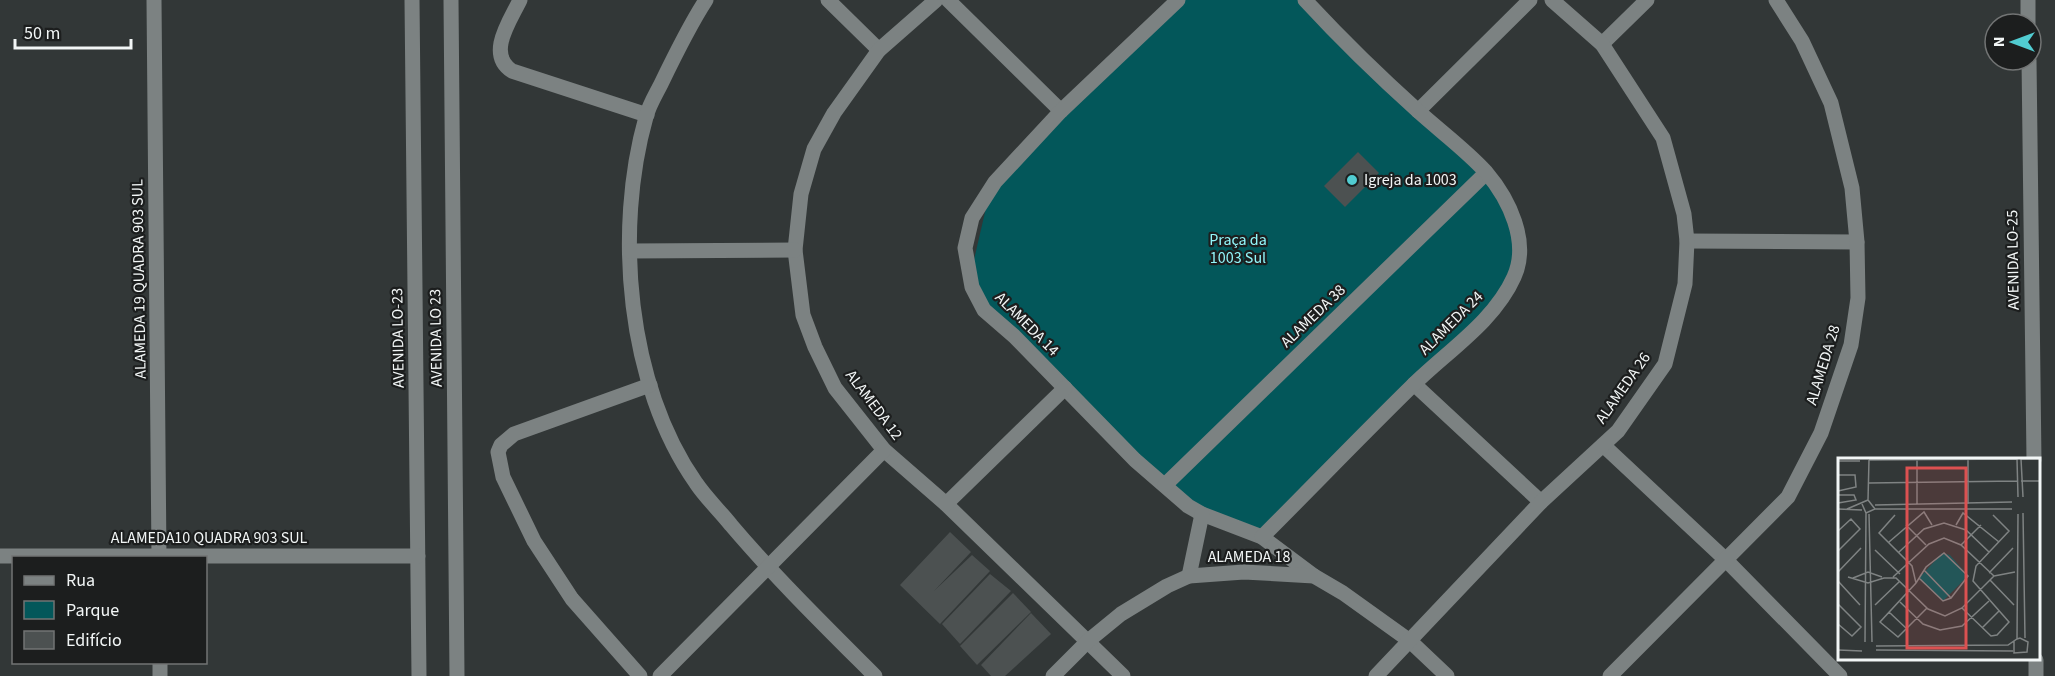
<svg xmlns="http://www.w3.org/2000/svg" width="2055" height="676" font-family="'Source Sans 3',sans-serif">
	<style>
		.green { fill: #03575a }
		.building { fill: #4c5151 }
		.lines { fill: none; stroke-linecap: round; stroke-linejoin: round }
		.minor { stroke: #7c8282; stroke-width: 15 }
		.poi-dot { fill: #51ccd1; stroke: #1c1e1e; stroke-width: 2 }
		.labels { text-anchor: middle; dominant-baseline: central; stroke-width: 4.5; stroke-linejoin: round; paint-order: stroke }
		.poi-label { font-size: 16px; fill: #f2f6f6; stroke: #1c1e1e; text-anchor: start }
		.park-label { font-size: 16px; fill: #92f7fb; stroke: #1c1e1e }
		.street-label { font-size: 16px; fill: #f2f6f6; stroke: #1c1e1e }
		.inset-road { fill: none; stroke: #7f8383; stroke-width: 1.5 }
		.view { fill: #dc5151; fill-opacity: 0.15; stroke: #dc5151; stroke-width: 3 }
		.inset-edge { fill: none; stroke: #f2f6f6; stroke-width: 3 }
	</style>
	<rect width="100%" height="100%" fill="#323737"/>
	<polygon class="green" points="1177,0 1306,0 1493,183 1520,257 1479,323 1262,537 1202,514 998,322 970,277 992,182"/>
	<g class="building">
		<polygon points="1358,152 1379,173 1345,207 1324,186"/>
		<polygon points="950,532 971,552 934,591 972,555 990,571 940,624 900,585"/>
		<polygon points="990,574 1011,591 960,644 942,624"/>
		<polygon points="1013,593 1031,612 977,665 960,646"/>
		<polygon points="1031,613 1051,634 1005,676 991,676 981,665"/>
	</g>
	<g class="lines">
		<g class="minor">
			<polyline points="154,0 159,558"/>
			<polyline points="412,0 419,676"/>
			<polyline points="451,0 457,676"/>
			<path d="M520,0C510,21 486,54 512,71L647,115"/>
			<path d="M706,0C689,26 675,55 661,84C656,94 649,105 646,117C614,230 627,385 696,483C706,498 720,511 731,525C776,578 826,627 875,676"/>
			<polyline points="828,0 879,50"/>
			<polyline points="936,0 879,50 834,113 814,149 801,194 795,250 803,315 815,347 835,388 884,450 946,504 1123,676"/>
			<polyline points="948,0 1061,111"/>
			<polyline points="1178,0 1061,111 995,182 972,218 965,248 972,287 984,310 1014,336 1135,460 1188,506 1202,514 1262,537 1314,576"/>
			<polyline points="2028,0 2028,24"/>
			<polyline points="1602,44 1647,0"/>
			<polyline points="2029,60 2034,460"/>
			<polyline points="1418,111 1530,0"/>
			<polyline points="1687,241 1857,242"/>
			<polyline points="630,251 795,250"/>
			<polyline points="1414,384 1541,502"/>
			<polyline points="1603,445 1725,559 1840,676"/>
			<polyline points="1165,485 1486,173"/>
			<polyline points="946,504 1065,388"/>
			<path d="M1262,537C1312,487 1361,436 1412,386C1446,352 1494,322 1514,277C1530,242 1509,199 1486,172C1466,150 1440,131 1418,111C1379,76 1341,39 1305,0"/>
			<polyline points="0,556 418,556"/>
			<polyline points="1189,576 1202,514"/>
			<polyline points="2036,660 2036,676"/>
			<polyline points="160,662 160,676"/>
			<polyline points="640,676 572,599 534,541 503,477 498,452 501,445 514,434 650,385"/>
			<polyline points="660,676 884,450"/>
			<polyline points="1053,676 1088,641 1121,614 1167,586 1189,576 1244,572 1314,576 1343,593 1410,641 1447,676"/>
			<polyline points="1376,676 1541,502 1618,431 1665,364 1685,284 1687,241 1684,214 1663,138 1602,44 1552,0"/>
			<polyline points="1610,676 1788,497 1821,433 1851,345 1858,298 1857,242 1852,188 1831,103 1802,41 1776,0"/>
		</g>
	</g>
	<circle class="poi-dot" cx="1352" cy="180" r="6"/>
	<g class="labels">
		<g class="poi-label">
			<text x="1364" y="180">Igreja da 1003</text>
		</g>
		<g class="park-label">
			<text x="1238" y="240">Praça da<tspan x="1238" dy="18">1003 Sul</tspan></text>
		</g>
		<g class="street-label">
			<text transform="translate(2013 260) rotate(-91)">AVENIDA LO-25</text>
			<text transform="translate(139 279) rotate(-91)">ALAMEDA 19 QUADRA 903 SUL</text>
			<text transform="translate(1313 316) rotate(-44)">ALAMEDA 38</text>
			<text transform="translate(1451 323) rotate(-45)">ALAMEDA 24</text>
			<text transform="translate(1027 324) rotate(45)">ALAMEDA 14</text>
			<text transform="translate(398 338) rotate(-91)">AVENIDA LO-23</text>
			<text transform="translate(436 338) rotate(-91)">AVENIDA LO 23</text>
			<text transform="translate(1823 365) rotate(-73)">ALAMEDA 28</text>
			<text transform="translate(1623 388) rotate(-55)">ALAMEDA 26</text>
			<text transform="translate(874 405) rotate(53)">ALAMEDA 12</text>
			<text x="209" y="538">ALAMEDA10 QUADRA 903 SUL</text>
			<text x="1249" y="557">ALAMEDA 18</text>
		</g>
	</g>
	<g transform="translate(1838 458)">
		<rect width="202" height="202" fill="#323737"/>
		<path d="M104,95L112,97L130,118L105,143L81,120Z" fill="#03575a"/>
		<path class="inset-road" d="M130,1V46M179,1L180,39M183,1L185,39M183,1H203M31,2L179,1M0,3H22M0,17H17L18,29L0,33M183,23H203M31,25L179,23M0,37H16L18,42L0,45M30,42L31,2M37,47L174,44M79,47V1M0,51L24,52M9,51L30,42L37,51L28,55L24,46M37,51H174M185,55L187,180M31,56L34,184M57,57L41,75L74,108L78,125L42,164L60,179L89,150M68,67L88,87M118,67L125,55L161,84M0,73L13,61L22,71L0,93M51,84L86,54L94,67M123,87L143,67M37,92L62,116M61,94L86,71L106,65L128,72L151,94M86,112L113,140M0,114L23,90M151,115L175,90M156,118L177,114M10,119L30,125L46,120H58L90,151L107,158L124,150L156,118M55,119L91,86L106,80L123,87L156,118M15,120L30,114L44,119M152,122L176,147M0,123L22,147M78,125L88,109L106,95L130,118L113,140L105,143L81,120M62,144L85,166L102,172L124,168L151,143M0,146L23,169L14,178L0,166M37,147L62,123M124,150L153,178L159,177L171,164L135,123L138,108L171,73L155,57M51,154L69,171M144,170L161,153M179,181L180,56M27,184L28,55M38,188L170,187L179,181L182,180L190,184L189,194L176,195V183M0,192L24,193M38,192L175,193"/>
		<path class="view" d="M69,10H128V190H69Z"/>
		<rect width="202" height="202" class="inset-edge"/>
	</g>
	<rect x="12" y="556" width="195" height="108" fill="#1c1e1e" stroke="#727474" stroke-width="1.5"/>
	<rect x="24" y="576" width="30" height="9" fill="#7c8282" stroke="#727474" stroke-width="1.5"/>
	<text x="66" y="586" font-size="18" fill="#f2f6f6">Rua</text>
	<rect x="24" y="601" width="30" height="18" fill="#03575a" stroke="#727474" stroke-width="1.5"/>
	<text x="66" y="616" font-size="18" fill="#f2f6f6">Parque</text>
	<rect x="24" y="631" width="30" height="18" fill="#4c5151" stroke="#727474" stroke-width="1.5"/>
	<text x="66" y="646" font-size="18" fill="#f2f6f6">Edifício</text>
	<g transform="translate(2013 42) rotate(270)"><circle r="28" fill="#1c1e1e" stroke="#727474" stroke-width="1.5"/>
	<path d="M0-4.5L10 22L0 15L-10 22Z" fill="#51ccd1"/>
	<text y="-9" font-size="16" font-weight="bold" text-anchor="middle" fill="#f2f6f6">N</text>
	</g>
	<path d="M15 39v9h116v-9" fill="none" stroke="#f2f6f6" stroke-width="3"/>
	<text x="24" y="39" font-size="18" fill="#f2f6f6" stroke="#1c1e1e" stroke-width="4.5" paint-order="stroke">50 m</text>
</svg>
